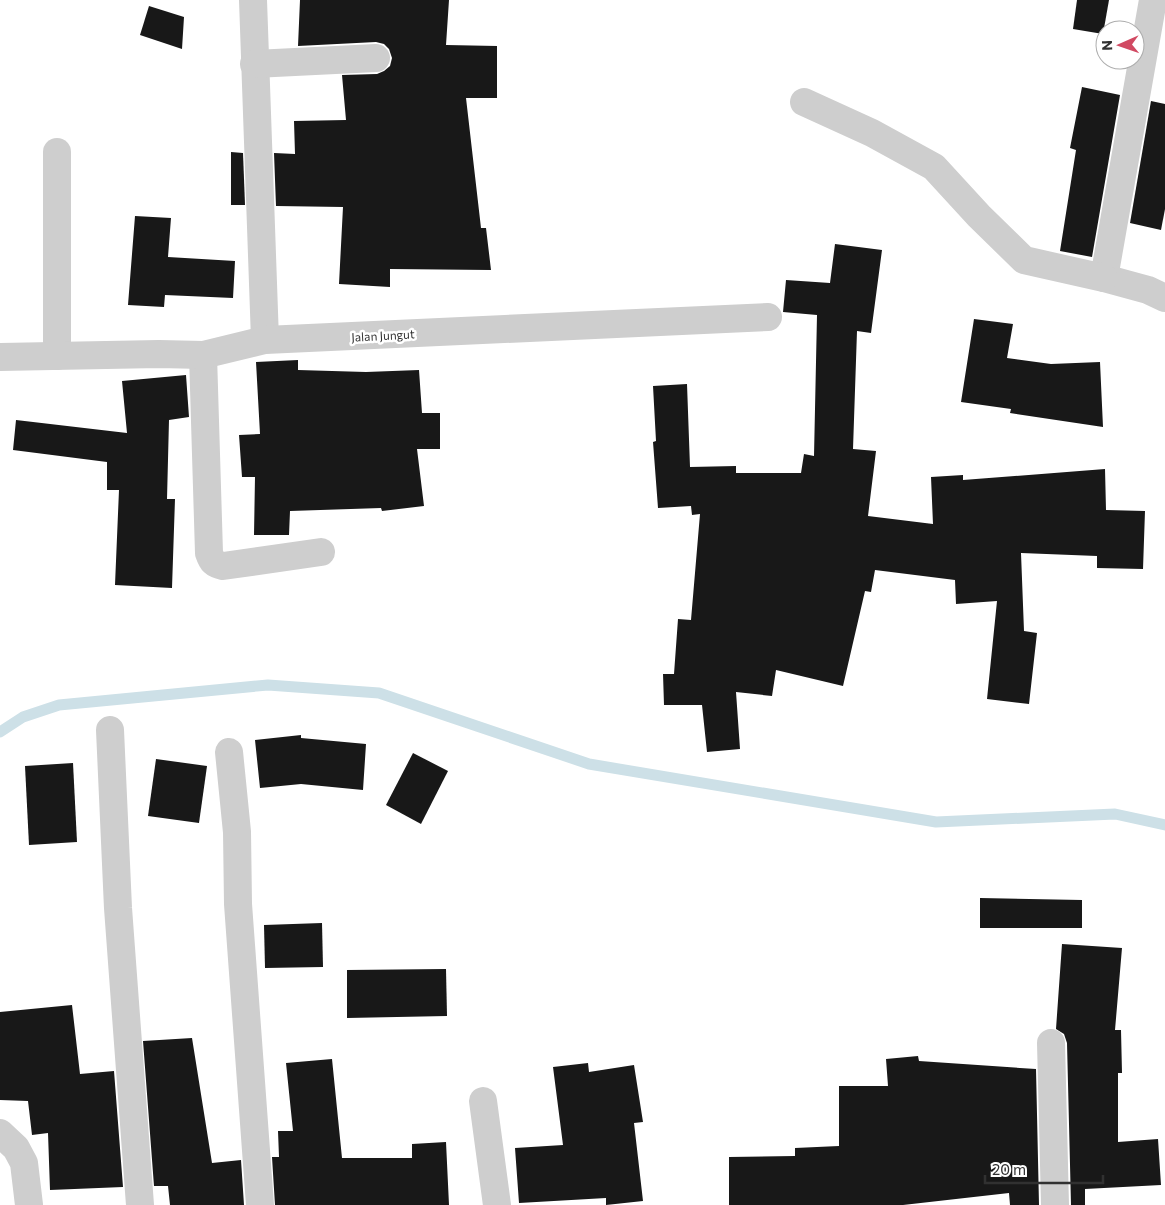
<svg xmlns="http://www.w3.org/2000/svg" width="1165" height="1205" font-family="Commissioner,sans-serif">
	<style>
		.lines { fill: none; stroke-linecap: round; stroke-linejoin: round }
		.stream { stroke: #cde0e7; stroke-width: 11 }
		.building { fill: #181818 }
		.street { stroke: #cecece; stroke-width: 28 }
		.labels { text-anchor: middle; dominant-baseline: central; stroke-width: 5; stroke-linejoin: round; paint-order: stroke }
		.street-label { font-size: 12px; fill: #313131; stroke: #fff }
	</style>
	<rect width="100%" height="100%" fill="#fff"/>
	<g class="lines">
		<polyline class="stream" points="0,732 23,717 59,705 268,685 379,693 589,764 936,822 1115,814 1165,825"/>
	</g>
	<g class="building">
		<polygon points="300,0 449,0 446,45 497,46 497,98 466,98 481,228 486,228 491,270 390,269 390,287 339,284 343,207 276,206 274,153 295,154 294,121 346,120 342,75 377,74 384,71 390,66 392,58 389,49 384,44 376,42 298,46"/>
		<polygon points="1077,0 1109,0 1103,34 1073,29"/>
		<polygon points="149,6 184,17 182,49 140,35"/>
		<polygon points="1082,87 1120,95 1092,257 1060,251 1076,150 1070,148"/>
		<polygon points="1151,101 1165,104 1165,209 1161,230 1130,223"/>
		<polygon points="231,152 243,153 245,205 231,205"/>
		<polygon points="135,216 171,218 168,257 235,261 233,298 165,295 164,307 128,305"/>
		<polygon points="835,244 882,250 871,333 857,331 853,449 876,451 868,516 933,524 931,477 963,475 963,480 1105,469 1106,510 1145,511 1143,569 1097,568 1097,556 1021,553 1024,631 1037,633 1029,704 987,699 997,601 956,604 955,580 875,570 871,592 865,591 843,686 776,670 772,696 736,692 740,749 707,752 702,705 664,705 663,674 674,674 678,619 691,620 700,514 692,515 691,506 658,508 653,442 656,441 653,386 687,384 690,467 736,466 736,473 801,473 804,454 814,456 817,315 783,312 786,280 830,283"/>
		<polygon points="974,319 1013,324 1007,358 1051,364 1100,362 1103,427 1010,413 1011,409 961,402"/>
		<polygon points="298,360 298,370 366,372 419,370 422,413 440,413 440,449 417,449 424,506 382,511 381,508 290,511 289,535 254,535 255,477 242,477 239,435 260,434 256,362"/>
		<polygon points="186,375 189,417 169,420 167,499 175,499 172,588 115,585 119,490 107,490 107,462 13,450 16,420 127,433 122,381"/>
		<polygon points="301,735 301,738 366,744 363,790 301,784 260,788 255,740"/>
		<polygon points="413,753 448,771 421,824 386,805"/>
		<polygon points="156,759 207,766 199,823 148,816"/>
		<polygon points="73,763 77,842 29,845 25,766"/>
		<polygon points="980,898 1082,900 1082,928 980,928"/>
		<polygon points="322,923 323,967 265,968 264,925"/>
		<polygon points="1062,944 1122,948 1115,1030 1121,1030 1122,1073 1118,1073 1118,1142 1158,1139 1161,1185 1085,1189 1085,1205 1071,1205 1067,1043 1064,1034 1056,1029"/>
		<polygon points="446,969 447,1016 347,1018 347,970"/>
		<polygon points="72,1005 80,1074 114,1071 123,1187 50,1190 48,1133 32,1135 28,1101 0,1100 0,1012"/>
		<polygon points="192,1038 212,1163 241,1160 244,1205 170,1205 168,1186 154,1186 143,1041"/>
		<polygon points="918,1056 919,1061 1036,1069 1039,1205 1010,1205 1009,1193 903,1205 729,1205 729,1157 795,1156 795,1148 839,1146 839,1086 888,1086 886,1059"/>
		<polygon points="332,1059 342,1158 412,1158 412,1144 446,1142 449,1205 275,1205 272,1157 279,1157 278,1131 293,1131 286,1063"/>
		<polygon points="588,1063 589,1072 634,1065 643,1122 634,1123 643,1201 606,1205 606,1198 519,1203 515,1148 563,1145 553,1067"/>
	</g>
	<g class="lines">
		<g class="street">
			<polyline points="253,0 265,340"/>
			<polyline points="1153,0 1104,278 1148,290 1165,298"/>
			<polyline points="254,64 376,58"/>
			<polyline points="804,102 872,133 934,167 979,216 1024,260 1104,278"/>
			<path d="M203,355L209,553C212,562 214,564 223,566L321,552"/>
			<polyline points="57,356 57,152"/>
			<polyline points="0,357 159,354 203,355 265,340 768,317"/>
			<polyline points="110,730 118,908 140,1205"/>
			<polyline points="229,752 237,832 238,904 260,1205"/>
			<polyline points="1051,1043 1055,1205"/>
			<polyline points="483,1101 497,1205"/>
			<polyline points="0,1133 16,1148 24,1163 29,1205"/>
		</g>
	</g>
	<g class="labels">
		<g class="street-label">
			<text transform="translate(383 335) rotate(-3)">Jalan Jungut</text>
		</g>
	</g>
	<g transform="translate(1120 45) rotate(268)"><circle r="24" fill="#ffffff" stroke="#adadad"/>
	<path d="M0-4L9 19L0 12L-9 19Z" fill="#d14962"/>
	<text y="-8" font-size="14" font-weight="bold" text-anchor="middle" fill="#313131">N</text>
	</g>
	<path d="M985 1175v8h118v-8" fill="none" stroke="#313131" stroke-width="2.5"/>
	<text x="992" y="1175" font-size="15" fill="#313131" stroke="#ffffff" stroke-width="4" paint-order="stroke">20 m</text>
</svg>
